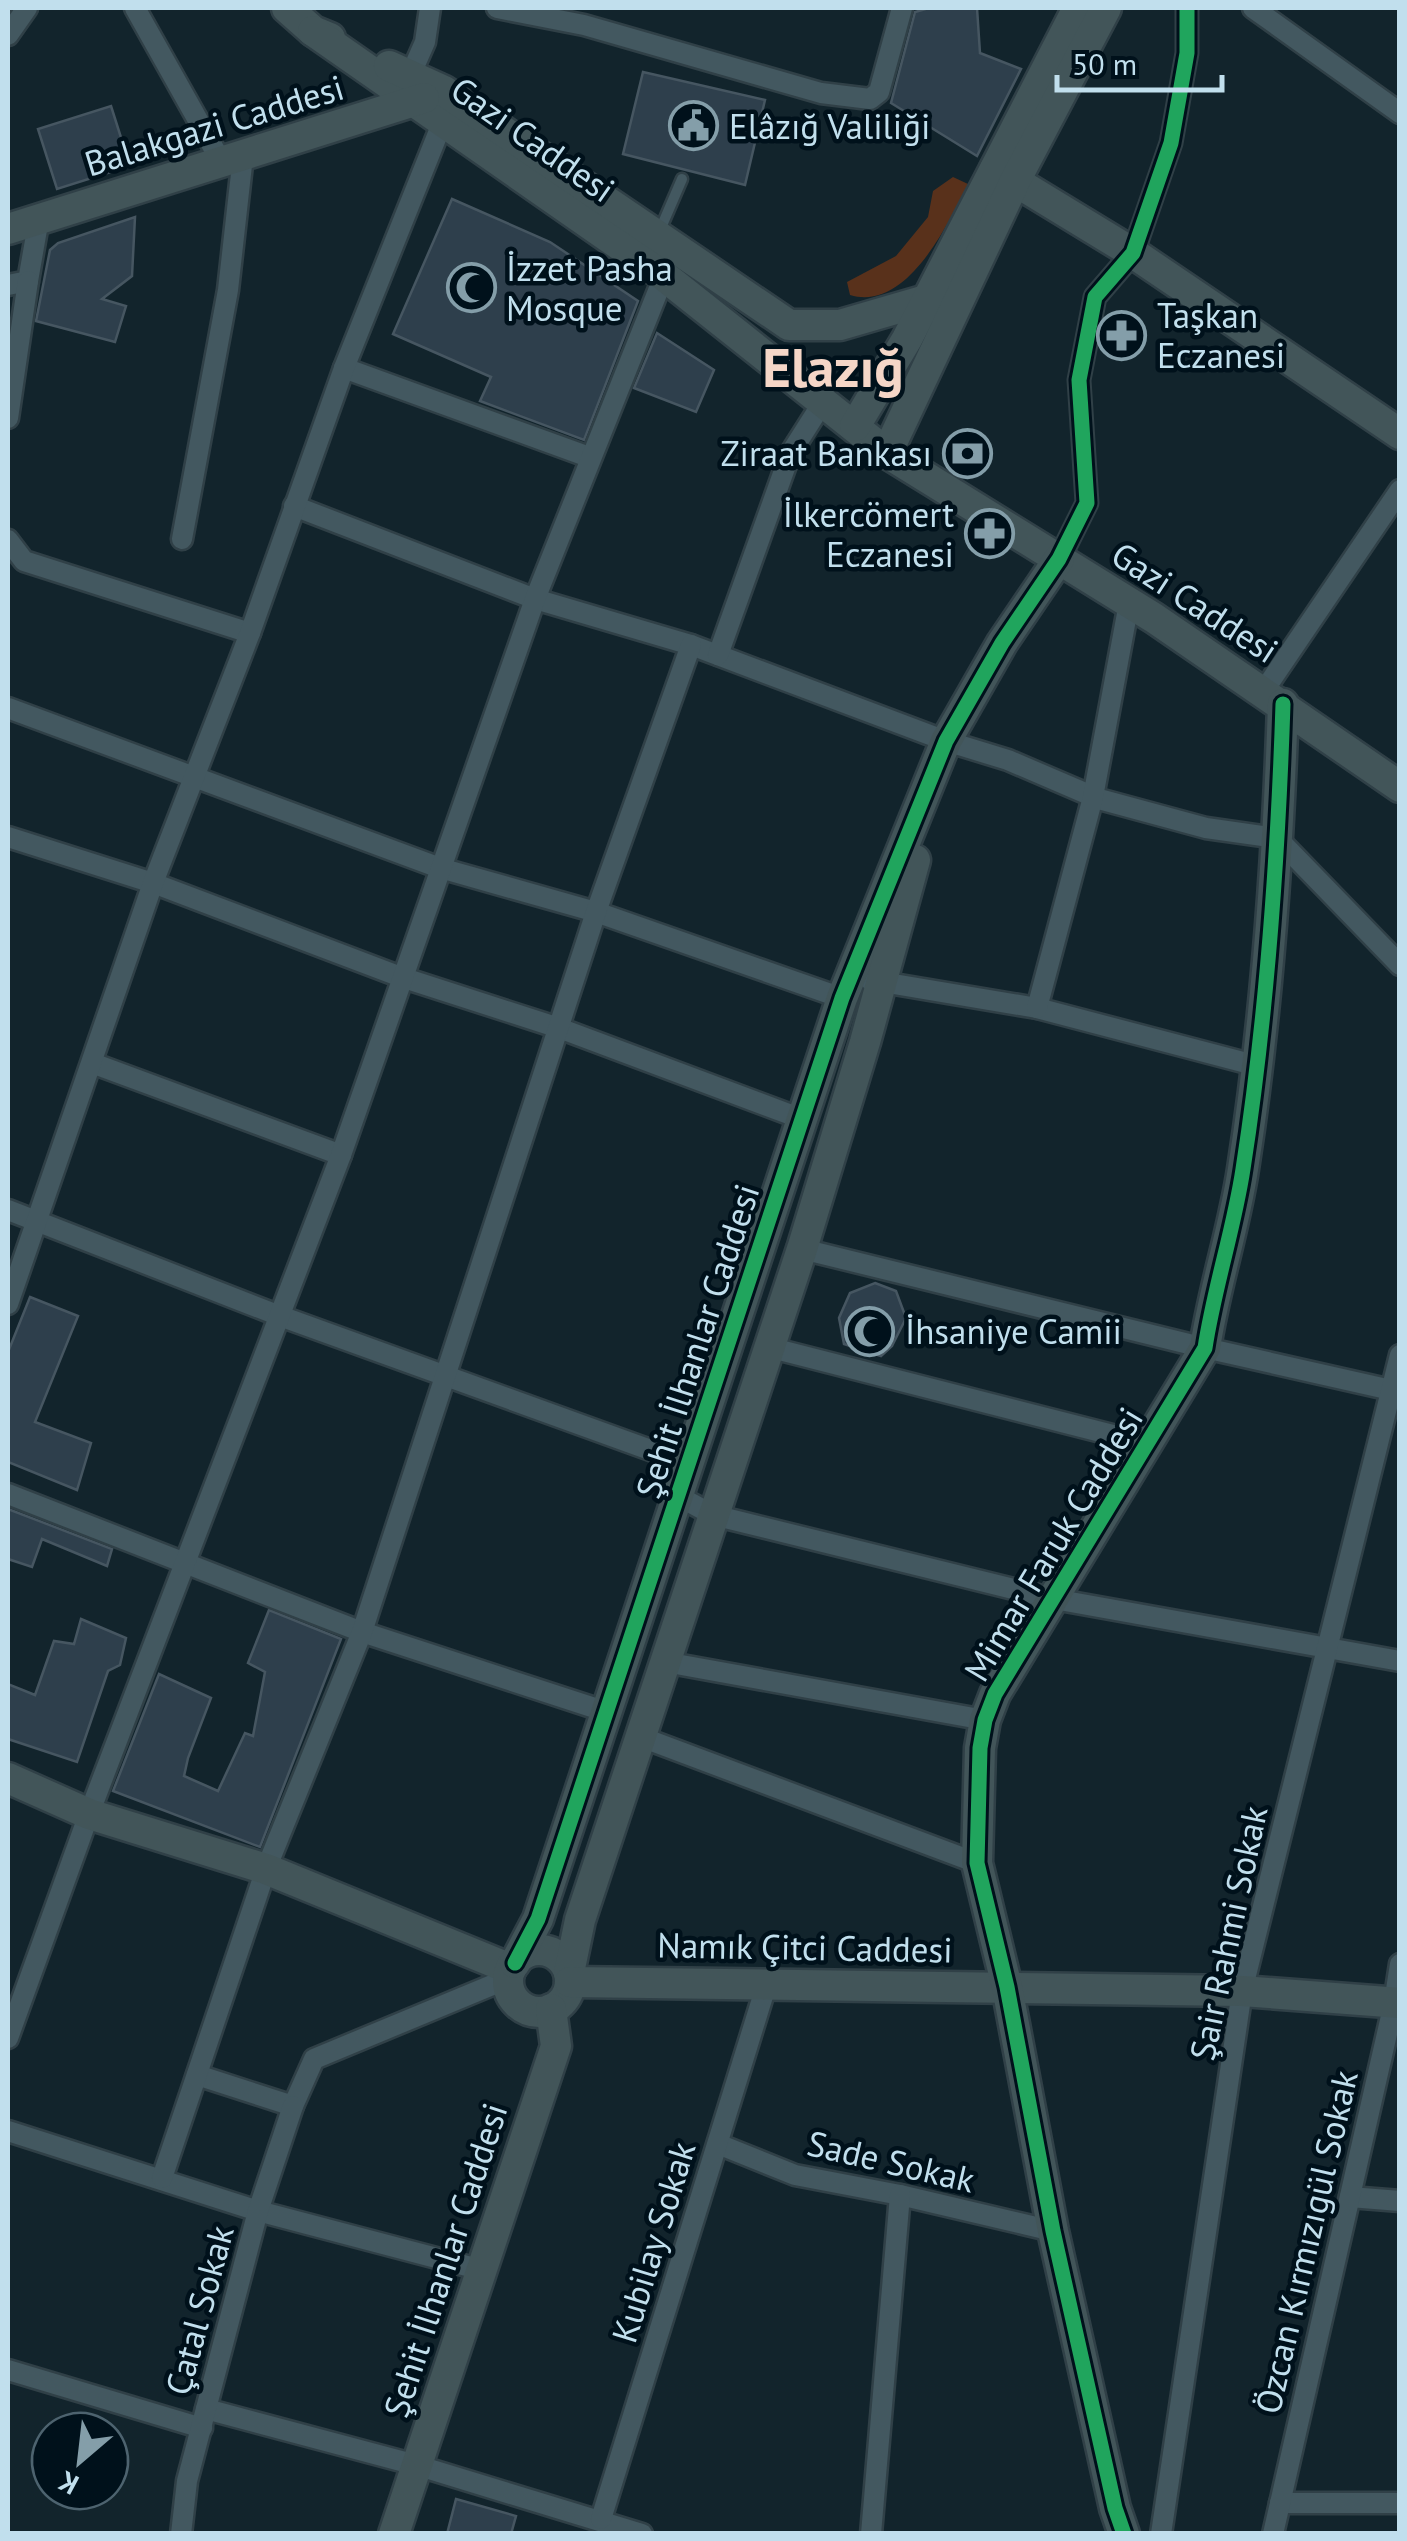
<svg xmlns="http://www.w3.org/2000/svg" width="1407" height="2541" font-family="'PT Sans',sans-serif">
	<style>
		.green { fill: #59311b }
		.building { fill: #2e3f4c; stroke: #465661; stroke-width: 2.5 }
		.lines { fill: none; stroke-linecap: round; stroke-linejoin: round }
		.lane-casing { stroke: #304047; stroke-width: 15 }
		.street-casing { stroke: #304047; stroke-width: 25 }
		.secondary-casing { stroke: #304047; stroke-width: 35 }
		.lane { stroke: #435860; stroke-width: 10 }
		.street { stroke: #435860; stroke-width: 20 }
		.secondary { stroke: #425559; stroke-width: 30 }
		.cycleway-casing { stroke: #00111b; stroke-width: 21 }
		.cycleway { stroke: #20a55d; stroke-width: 15 }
		.labels { text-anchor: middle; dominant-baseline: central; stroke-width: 9; stroke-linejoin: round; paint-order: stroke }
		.street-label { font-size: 35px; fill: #c1dfed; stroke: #00111b }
		.poi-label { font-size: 35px; fill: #c1dfed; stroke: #00111b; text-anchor: start }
		.town-label { font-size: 55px; font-weight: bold; fill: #f5d6c7; stroke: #00111b }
	</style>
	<rect width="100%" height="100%" fill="#12242c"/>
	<path class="green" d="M953,177L968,184C948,224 907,312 850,295L847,282L896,256L928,217L933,191Z"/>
	<g class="building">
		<polygon points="929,8 977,8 980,53 1021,69 977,156 891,103 915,12"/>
		<polygon points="643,72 765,100 745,185 623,154"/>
		<polygon points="111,106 130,166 57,189 38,129"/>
		<polygon points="452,199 550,242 638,301 584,440 480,401 491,377 393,334"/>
		<polygon points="135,217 132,276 102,299 126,306 115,342 36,321 50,250 58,243"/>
		<polygon points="657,333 714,370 696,412 634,388"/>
		<polygon points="875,1283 896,1291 906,1318 892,1346 881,1356 844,1344 839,1318 850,1293"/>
		<polygon points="30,1297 78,1316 35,1422 91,1443 77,1490 8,1462 8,1352"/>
		<polygon points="8,1509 112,1549 107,1566 42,1539 32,1567 8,1559"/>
		<polygon points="269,1610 341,1639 260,1847 113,1791 159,1674 211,1698 188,1758 184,1776 218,1791 245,1733 253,1736 265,1672 248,1663"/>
		<polygon points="81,1619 126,1638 120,1665 108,1671 77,1762 8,1739 8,1684 35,1695 54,1641 74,1644"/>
		<polygon points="456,2499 516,2516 511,2534 447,2534"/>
	</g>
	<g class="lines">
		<defs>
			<polyline id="lane" points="660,230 682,179"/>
			<g id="street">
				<polyline points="135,8 222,163"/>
				<polyline points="497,8 584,25 821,93 870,99 879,92 902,8"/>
				<polyline points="1253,8 1400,113"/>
				<polyline points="8,35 27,8"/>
				<polyline points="410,76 425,42 430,8"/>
				<polyline points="8,285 28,281 39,218"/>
				<polyline points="344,368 589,457"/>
				<polyline points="8,418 28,281"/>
				<polyline points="294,506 535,599 691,645 946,741 1008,760 1099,799 1206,828 1277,838 1400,965"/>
				<polyline points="182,539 228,290 243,156"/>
				<polyline points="8,540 24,561 250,633"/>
				<polyline points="1059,559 1087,503 1079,380 1095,297 1133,253 1171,143 1187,53 1187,8"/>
				<polyline points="718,655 790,454 823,402"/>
				<polyline points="1263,692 1400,490"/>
				<polyline points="8,708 440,868 596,912 842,998"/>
				<polyline points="8,837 153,883 401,977 559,1028 802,1119"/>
				<polyline points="870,980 1037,1008 1258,1066"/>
				<polyline points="1037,1008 1093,797 1129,603"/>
				<polyline points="92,1063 341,1155"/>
				<polyline points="8,1210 280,1316 689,1464"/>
				<polyline points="802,1249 1205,1348 1400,1392"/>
				<polyline points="8,1304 153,883 250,633 344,368 443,121"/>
				<polyline points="768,1347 1148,1444"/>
				<polyline points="8,1494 362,1632 607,1712"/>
				<polyline points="678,1496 713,1515 1054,1599 1400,1661"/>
				<polyline points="665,1662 985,1720"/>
				<polyline points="641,1737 977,1863"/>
				<polyline points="8,2038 89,1814 341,1155 535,599 664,276"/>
				<polyline points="197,2075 293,2106 314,2059 509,1978"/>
				<polyline points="8,2131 258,2211 482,2270"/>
				<polyline points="718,2144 795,2175 900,2195 1053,2231"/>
				<polyline points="162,2178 266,1869 362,1632 596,912 691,645"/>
				<polyline points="1350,2197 1400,2201"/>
				<polyline points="8,2370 202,2428"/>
				<polyline points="206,2409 416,2465 642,2534"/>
				<polyline points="1280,2503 1400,2503"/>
				<polyline points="601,2519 767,1983"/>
				<polyline points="181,2534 187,2481 258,2211 293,2106"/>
				<polyline points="871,2534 900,2195"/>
				<polyline points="1161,2534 1242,1991 1400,1355"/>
				<polyline points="1273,2534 1394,2003 1400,1964"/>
			</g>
			<g id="secondary">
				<polyline points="287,8 313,31 330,38"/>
				<polyline points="313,31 664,276 887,453 1154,618 1400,787"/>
				<polyline points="389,66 444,91 789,325 840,325 926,300"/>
				<polyline points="995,169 1133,253 1400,434"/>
				<polyline points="8,229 424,98"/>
				<polyline points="855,426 907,339 1078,8"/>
				<polyline points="887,453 1016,179 1106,8"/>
				<polyline points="8,1778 89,1814 266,1869 511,1969"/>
				<circle cx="539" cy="1981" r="31"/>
				<polyline points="515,1963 538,1919 842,998 946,741 1002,643 1059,559"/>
				<polyline points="569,1973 580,1920 802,1249 865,1042 915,860"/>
				<polyline points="570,1982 1242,1991 1400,2003"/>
				<polyline points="394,2534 556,2046 551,2009"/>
				<path d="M1124,2534L1115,2508L1053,2231L1007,1987L977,1863L980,1748L985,1720L995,1694L1205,1348C1214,1288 1234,1229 1243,1169C1267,1015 1278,859 1283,704"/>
			</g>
		</defs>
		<use href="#lane" class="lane-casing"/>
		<use href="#street" class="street-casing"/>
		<use href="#secondary" class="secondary-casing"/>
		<use href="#lane" class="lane"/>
		<use href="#street" class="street"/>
		<use href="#secondary" class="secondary"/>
		<defs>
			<g id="cycleway">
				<polyline points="515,1963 538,1919 842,998 946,741 1002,643 1059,559 1087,503 1079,380 1095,297 1133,253 1171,143 1187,53 1187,8"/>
				<path d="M1124,2534L1115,2508L1053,2231L1007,1987L977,1863L980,1748L985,1720L995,1694L1205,1348C1214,1288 1234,1229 1243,1169C1267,1015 1278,859 1283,704"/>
			</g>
		</defs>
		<use href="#cycleway" class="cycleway-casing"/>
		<use href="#cycleway" class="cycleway"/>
	</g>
	<defs>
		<symbol id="civic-ring" viewBox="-11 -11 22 22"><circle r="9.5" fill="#00111b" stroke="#849ea9" stroke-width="1.5"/><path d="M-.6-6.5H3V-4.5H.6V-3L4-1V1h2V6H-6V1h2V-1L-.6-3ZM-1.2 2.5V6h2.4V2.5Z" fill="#849ea9"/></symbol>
		<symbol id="mosque-ring" viewBox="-11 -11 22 22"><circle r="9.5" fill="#00111b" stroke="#849ea9" stroke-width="1.5"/><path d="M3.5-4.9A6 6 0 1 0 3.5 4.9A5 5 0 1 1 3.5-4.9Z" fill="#849ea9"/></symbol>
		<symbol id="pharmacy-ring" viewBox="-11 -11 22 22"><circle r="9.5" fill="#00111b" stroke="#849ea9" stroke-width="1.5"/><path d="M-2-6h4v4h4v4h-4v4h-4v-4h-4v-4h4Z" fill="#849ea9"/></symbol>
		<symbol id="bank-ring" viewBox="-11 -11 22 22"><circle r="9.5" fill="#00111b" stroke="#849ea9" stroke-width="1.5"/><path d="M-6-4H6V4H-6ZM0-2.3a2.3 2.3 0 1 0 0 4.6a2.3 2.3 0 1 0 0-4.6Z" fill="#849ea9"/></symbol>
	</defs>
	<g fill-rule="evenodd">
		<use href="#civic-ring" x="666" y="98" width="55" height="55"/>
		<use href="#mosque-ring" x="444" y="260" width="55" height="55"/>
		<use href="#pharmacy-ring" x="1094" y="308" width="55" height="55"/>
		<use href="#bank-ring" x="940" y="426" width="55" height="55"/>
		<use href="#pharmacy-ring" x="962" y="506" width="55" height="55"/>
		<use href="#mosque-ring" x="842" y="1304" width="55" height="55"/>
	</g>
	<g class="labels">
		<g class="street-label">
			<text transform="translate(214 125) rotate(-17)">Balakgazi Caddesi</text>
			<text transform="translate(533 139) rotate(35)">Gazi Caddesi</text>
			<text transform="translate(1195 602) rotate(33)">Gazi Caddesi</text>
			<text transform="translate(697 1341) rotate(-72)">Şehit İlhanlar Caddesi</text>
			<text transform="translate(1053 1544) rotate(-59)">Mimar Faruk Caddesi</text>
			<text transform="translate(1228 1933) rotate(-78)">Şair Rahmi Sokak</text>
			<text transform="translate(805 1947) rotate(1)">Namık Çitci Caddesi</text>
			<text transform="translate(891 2161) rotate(13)">Sade Sokak</text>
			<text transform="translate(653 2242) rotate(-73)">Kubilay Sokak</text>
			<text transform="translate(1306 2242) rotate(-77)">Özcan Kırmızıgül Sokak</text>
			<text transform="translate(445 2260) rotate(-72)">Şehit İlhanlar Caddesi</text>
			<text transform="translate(199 2310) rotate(-75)">Çatal Sokak</text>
		</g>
		<g class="poi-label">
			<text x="729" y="126">Elâzığ Valiliği</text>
			<text x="506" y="268">İzzet Pasha<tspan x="506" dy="40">Mosque</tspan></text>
			<text x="1157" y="315">Taşkan<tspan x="1157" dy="40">Eczanesi</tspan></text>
			<text x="932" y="453" text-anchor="end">Ziraat Bankası</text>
			<text x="954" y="514" text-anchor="end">İlkercömert<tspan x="954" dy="40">Eczanesi</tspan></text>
			<text x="905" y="1331">İhsaniye Camii</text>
		</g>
		<g class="town-label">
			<text x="833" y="366">Elazığ</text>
		</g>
	</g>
	<rect width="1407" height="2541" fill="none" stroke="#c1dfed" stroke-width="20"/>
	<g transform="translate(80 2461) rotate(208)"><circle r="48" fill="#00111b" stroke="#4d636f" stroke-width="2.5"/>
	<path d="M0-8L18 38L0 25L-18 38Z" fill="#849ea9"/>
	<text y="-15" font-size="28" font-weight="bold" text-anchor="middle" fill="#c1dfed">K</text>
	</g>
	<path d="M1057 75v15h165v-15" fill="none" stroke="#c1dfed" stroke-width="5"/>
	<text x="1072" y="75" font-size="30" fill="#c1dfed" stroke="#00111b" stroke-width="8" paint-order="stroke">50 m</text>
</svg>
